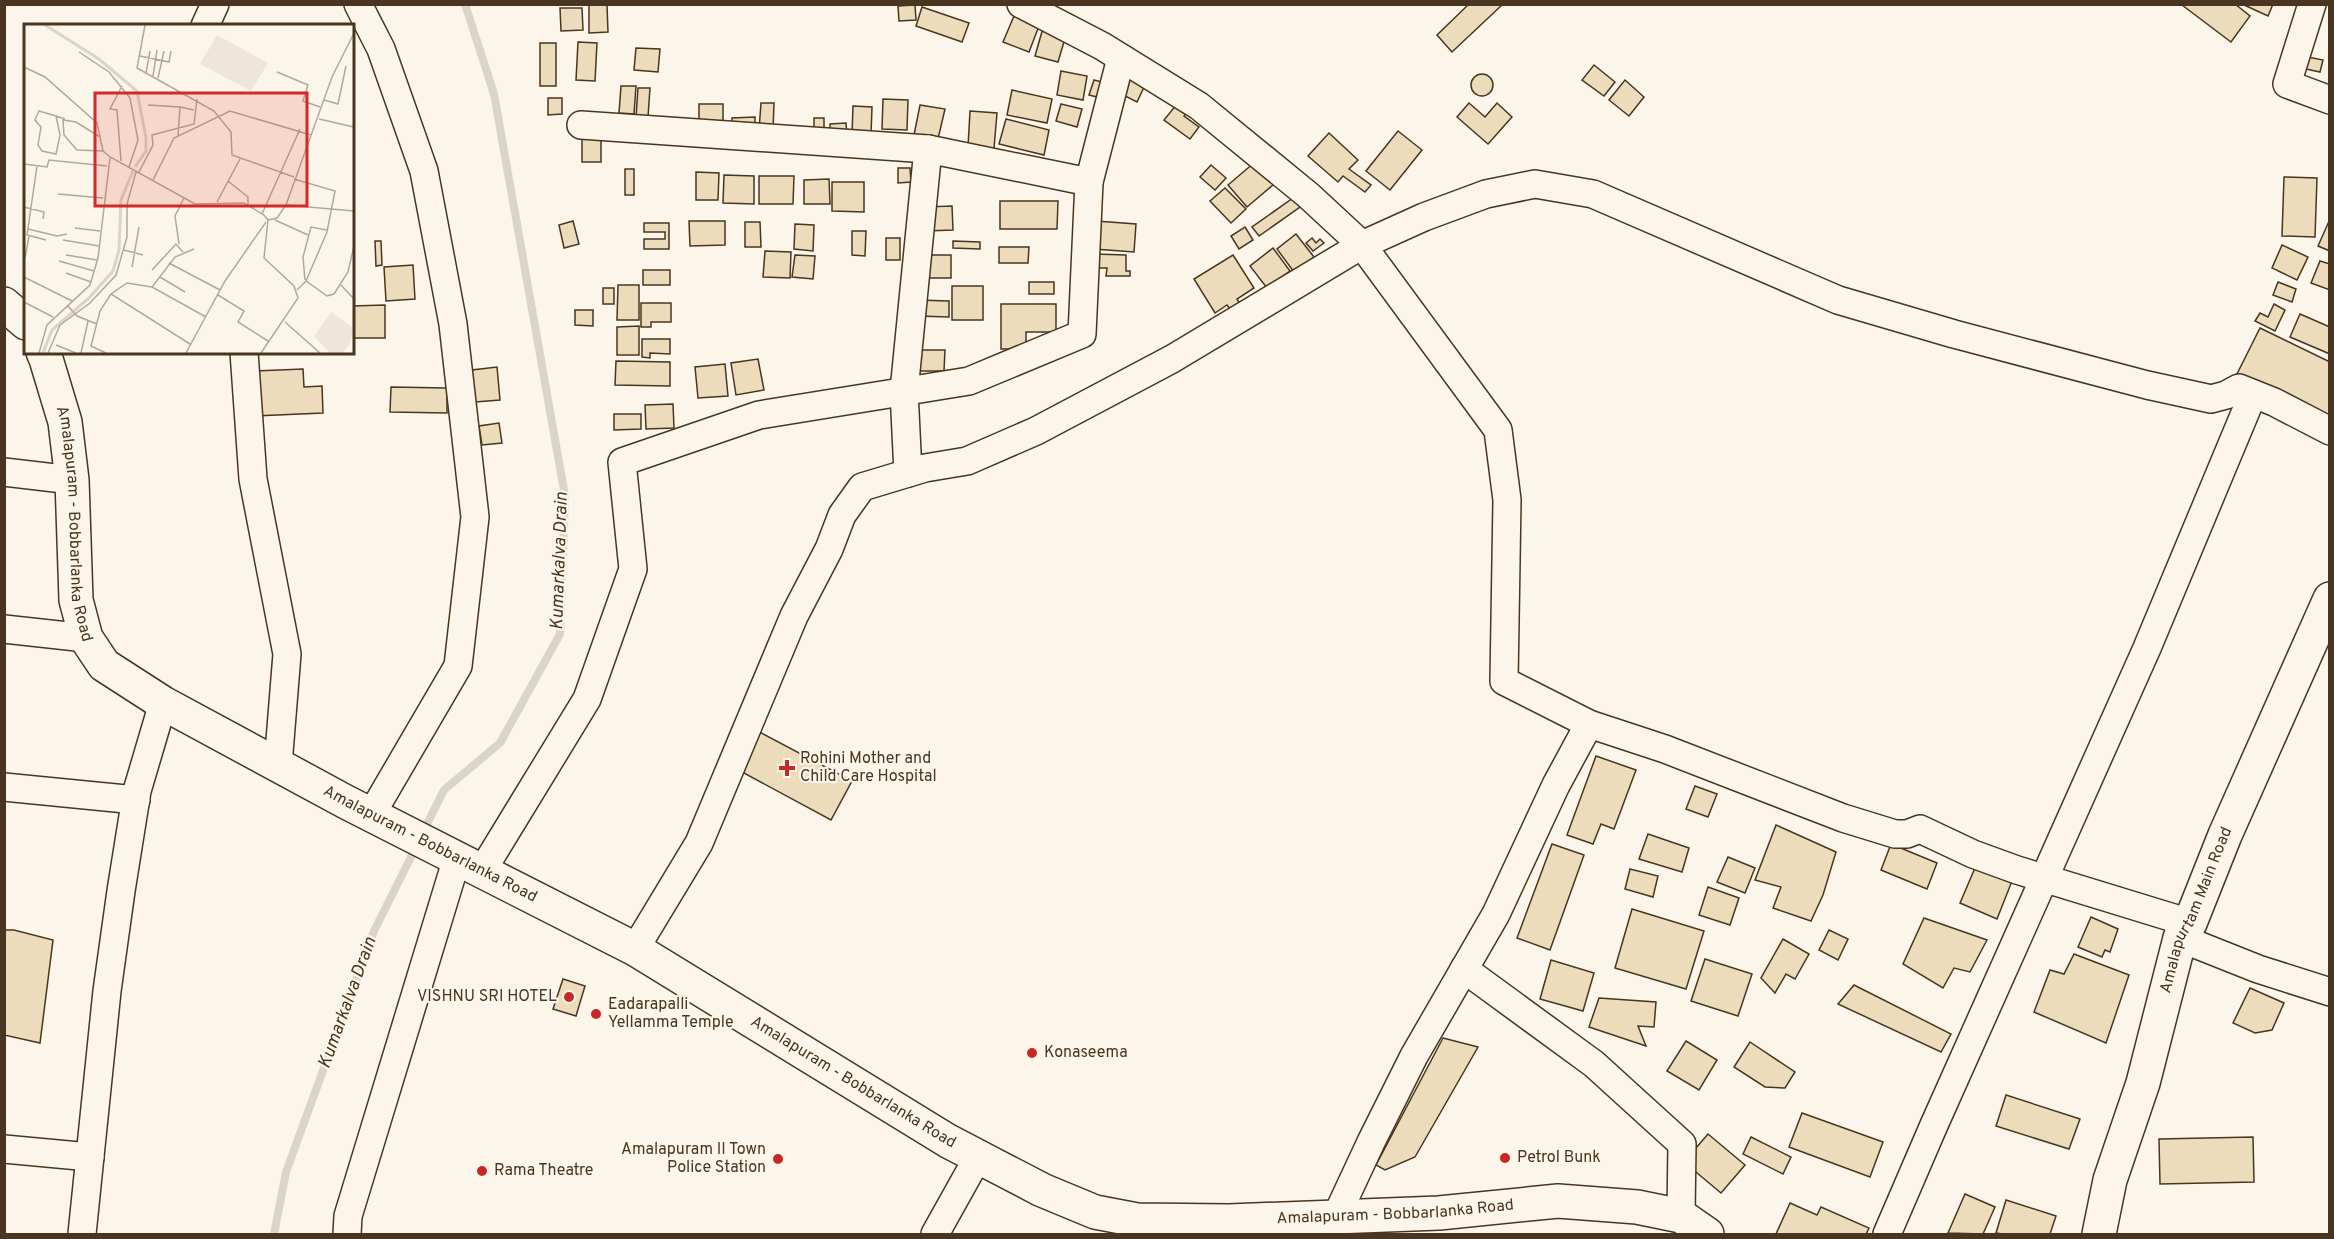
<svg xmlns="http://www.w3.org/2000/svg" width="2334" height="1239" font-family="Overpass,sans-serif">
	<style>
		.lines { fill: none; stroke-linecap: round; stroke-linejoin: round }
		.stream { stroke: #dcd4c6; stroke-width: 8 }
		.building { fill: #ecdcbc; stroke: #4a3520; stroke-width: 1.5 }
		.minor-casing { stroke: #4a3520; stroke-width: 30 }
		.major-casing { stroke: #4a3520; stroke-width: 36 }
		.highway-casing { stroke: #4a3520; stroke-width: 36 }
		.minor { stroke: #fbf6e9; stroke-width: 27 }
		.major { stroke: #fbf6e9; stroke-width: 33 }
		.highway { stroke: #fbf6e9; stroke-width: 33 }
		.poi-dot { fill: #c62828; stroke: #fbf6e9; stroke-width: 2 }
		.labels { text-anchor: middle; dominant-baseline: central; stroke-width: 4.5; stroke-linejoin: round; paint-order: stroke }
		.street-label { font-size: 16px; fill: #4a3520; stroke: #fbf6e9 }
		.poi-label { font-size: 16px; fill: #4a3520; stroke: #fbf6e9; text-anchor: start }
		.water-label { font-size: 18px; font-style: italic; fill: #4a3520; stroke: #fbf6e9 }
		.inset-river { fill: none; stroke: #dcd4c6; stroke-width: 3 }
		.inset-road { fill: none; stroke: #b4a999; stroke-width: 1.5 }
		.view { fill: #d62828; fill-opacity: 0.15; stroke: #d62828; stroke-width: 3 }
		.inset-edge { fill: none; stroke: #4a3520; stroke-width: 3 }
	</style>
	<rect width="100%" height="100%" fill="#fbf6e9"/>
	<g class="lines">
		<g class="stream">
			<polyline points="422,834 444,790 500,743 560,634 565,496 494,94 465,4"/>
			<polyline points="274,1234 286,1172 374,931 416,847"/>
		</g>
	</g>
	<g class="building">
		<polygon points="1469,4 1503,4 1452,52 1437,35"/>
		<polygon points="2235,4 2250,16 2231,42 2182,5"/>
		<polygon points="2242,4 2273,4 2268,16"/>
		<polygon points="589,5 607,5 608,32 589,33"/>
		<polygon points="915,5 916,20 899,21 898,6"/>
		<polygon points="922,7 969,23 962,42 916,26"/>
		<polygon points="560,8 582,8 583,30 561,31"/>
		<polygon points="1014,16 1039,26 1029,52 1003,42"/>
		<polygon points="1043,28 1066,35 1058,62 1035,56"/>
		<polygon points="578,42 597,43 595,81 576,80"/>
		<rect x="540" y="43" width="16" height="43"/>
		<polygon points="636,48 660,49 658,72 634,70"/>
		<polygon points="2303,56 2323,60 2320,72 2301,68"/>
		<polygon points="1594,65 1615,82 1604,96 1582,80"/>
		<polygon points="1061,71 1087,76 1083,100 1057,95"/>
		<circle cx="1482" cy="85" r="11"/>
		<polygon points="1127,76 1145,85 1137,102 1119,93"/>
		<polygon points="1094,80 1102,82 1097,97 1089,95"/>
		<polygon points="1625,80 1644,97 1629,116 1609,100"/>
		<polygon points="621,86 636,86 634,114 619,113"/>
		<polygon points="638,88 650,88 648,117 636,117"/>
		<polygon points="1012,90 1052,99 1047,123 1007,115"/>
		<polygon points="548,98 562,98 562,114 548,115"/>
		<polygon points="883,99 908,100 907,130 882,129"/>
		<polygon points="1181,99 1191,107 1184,116 1199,127 1190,139 1164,120"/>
		<polygon points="761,103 774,103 773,130 759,130"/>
		<polygon points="1469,103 1485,117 1497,103 1512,117 1488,144 1457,117"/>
		<rect x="699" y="104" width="24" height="22"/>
		<polygon points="1061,104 1082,109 1077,127 1056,121"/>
		<polygon points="920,105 945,109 938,139 914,135"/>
		<polygon points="853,106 872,107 871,135 852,135"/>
		<polygon points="970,111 997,113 994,148 968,147"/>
		<polygon points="755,117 755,128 732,129 732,118"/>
		<rect x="814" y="118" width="10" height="17"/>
		<polygon points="1006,119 1049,130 1044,155 999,144"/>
		<polygon points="846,123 847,136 830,136 830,124"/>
		<polygon points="1398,131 1422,150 1390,190 1366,171"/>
		<polygon points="1329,133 1358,160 1349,169 1371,185 1365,192 1343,176 1338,182 1308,156"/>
		<rect x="582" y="137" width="19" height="25"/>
		<polygon points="1255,162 1274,184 1247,207 1228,185"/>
		<polygon points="1211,165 1226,178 1215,190 1200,177"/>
		<polygon points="898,168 910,168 911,182 898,183"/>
		<rect x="625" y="169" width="9" height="26"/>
		<polygon points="696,172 719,173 718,200 696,200"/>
		<polygon points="724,175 754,176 754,204 723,203"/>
		<polygon points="759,176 794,176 793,204 759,204"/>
		<polygon points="2284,177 2317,178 2315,237 2282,236"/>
		<polygon points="829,179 830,204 804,204 804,180"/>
		<polygon points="832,182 864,182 864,212 832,211"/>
		<polygon points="1225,188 1246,209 1231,223 1210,201"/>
		<polygon points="1293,198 1300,207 1259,236 1252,227"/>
		<polygon points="1000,201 1058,201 1057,229 1000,229"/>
		<polygon points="952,206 953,230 926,231 925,207"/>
		<polygon points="2330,219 2330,251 2318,246"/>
		<polygon points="573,221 579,244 564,248 559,225"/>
		<polygon points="689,221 725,221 725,245 690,246"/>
		<polygon points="1096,221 1136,224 1134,252 1094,249"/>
		<polygon points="745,222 760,222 761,247 745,247"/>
		<polygon points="644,223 669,223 669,249 644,249 644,239 665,239 665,232 644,232"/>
		<polygon points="795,224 814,225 813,251 794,249"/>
		<polygon points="1245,227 1253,240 1239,249 1231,236"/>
		<polygon points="852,231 866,231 865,256 852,255"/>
		<polygon points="1296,234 1314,257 1294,272 1277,249"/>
		<rect x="886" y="238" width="14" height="22"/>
		<polygon points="1312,238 1316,243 1320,239 1324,243 1313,251 1306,243"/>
		<polygon points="375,241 381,241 382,265 376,266"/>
		<polygon points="953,241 980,242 980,249 953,248"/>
		<polygon points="2282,245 2308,257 2297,280 2272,268"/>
		<polygon points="999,247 1029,247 1028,263 999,263"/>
		<polygon points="1273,248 1290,271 1267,288 1250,266"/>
		<polygon points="765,251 791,252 790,278 763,277"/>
		<polygon points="1094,254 1126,255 1126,271 1130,271 1130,276 1106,276 1107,268 1093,268"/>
		<polygon points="795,255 815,256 813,279 792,277"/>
		<rect x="923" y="255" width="28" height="23"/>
		<polygon points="1233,255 1254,288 1237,299 1240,304 1231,310 1227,305 1215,313 1194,279"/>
		<polygon points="2320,261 2330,264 2330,290 2311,283"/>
		<polygon points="413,265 415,299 386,301 384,267"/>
		<rect x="643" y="270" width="27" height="15"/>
		<rect x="1029" y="282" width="25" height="12"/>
		<polygon points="2278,282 2296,289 2292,302 2273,295"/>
		<polygon points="618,285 639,285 639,320 617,320"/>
		<rect x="952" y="286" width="31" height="34"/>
		<rect x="603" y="288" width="11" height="16"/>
		<polygon points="917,300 949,301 949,317 917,316"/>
		<polygon points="641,303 671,303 671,322 651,322 651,327 641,327"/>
		<polygon points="1001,304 1056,304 1056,332 1026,332 1026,349 1001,349"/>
		<polygon points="2274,304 2285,310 2275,331 2255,321 2260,313 2268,317"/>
		<polygon points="385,305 385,338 352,338 352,306"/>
		<polygon points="575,310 593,310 593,326 575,325"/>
		<polygon points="2300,314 2330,327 2330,354 2290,337"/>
		<polygon points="639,326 639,355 617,355 617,327"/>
		<polygon points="2260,328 2330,362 2330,419 2237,374"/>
		<polygon points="642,339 670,339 670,354 650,353 650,358 642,357"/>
		<polygon points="919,350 945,350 944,371 919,371"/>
		<polygon points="758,359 764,390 736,395 731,363"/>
		<polygon points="616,361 670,362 670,386 615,385"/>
		<polygon points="725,364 728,396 698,398 695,367"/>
		<polygon points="497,367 500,400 475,402 472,370"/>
		<polygon points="303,369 304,387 322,386 323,413 254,416 252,371"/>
		<polygon points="391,387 447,388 447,413 390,412"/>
		<polygon points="673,404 674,428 646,429 645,405"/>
		<polygon points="614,414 641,414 641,429 614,430"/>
		<polygon points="499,423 502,443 482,445 479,426"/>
		<polygon points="752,728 852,781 831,820 731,766"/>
		<polygon points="1596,756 1636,770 1614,829 1601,824 1593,844 1567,835"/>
		<polygon points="1695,786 1717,794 1708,817 1686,809"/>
		<polygon points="1776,825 1836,852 1823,895 1811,921 1773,908 1781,887 1755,880"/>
		<polygon points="1648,834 1689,848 1682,872 1639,859"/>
		<polygon points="1552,844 1584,855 1550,950 1517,938"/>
		<polygon points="1891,844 1937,863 1927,889 1881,870"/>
		<polygon points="1728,857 1755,868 1745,893 1717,882"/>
		<polygon points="1975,868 2012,881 1997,919 1960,903"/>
		<polygon points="1630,869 1658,876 1653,897 1625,889"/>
		<polygon points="1708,887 1739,898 1730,925 1699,915"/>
		<polygon points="1632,909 1704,931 1686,989 1615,968"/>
		<polygon points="2091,917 2118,929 2110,952 2105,950 2102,957 2078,947"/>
		<polygon points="1924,918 1987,940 1970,972 1954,968 1943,988 1903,964"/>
		<polygon points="4,930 14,930 53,940 40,1043 4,1035"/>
		<polygon points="1829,930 1848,939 1838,960 1819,950"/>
		<polygon points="1783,939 1809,954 1795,979 1786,974 1775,993 1761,978"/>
		<polygon points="2074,954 2129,975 2106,1043 2034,1012 2050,970 2064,974"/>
		<polygon points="1705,959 1752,974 1738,1016 1691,1001"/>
		<polygon points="1551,960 1594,973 1583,1011 1540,999"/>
		<polygon points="563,979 585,986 576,1016 553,1009"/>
		<polygon points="1854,985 1951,1034 1941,1052 1838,1004"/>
		<polygon points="2250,988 2284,1003 2272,1030 2255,1033 2233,1023"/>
		<polygon points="1599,998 1656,1002 1654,1027 1638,1026 1646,1046 1589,1027"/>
		<polygon points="1443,1038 1478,1047 1415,1157 1385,1170 1376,1165"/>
		<polygon points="1686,1041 1717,1060 1699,1090 1667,1071"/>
		<polygon points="1750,1042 1795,1072 1785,1088 1765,1087 1734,1067"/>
		<polygon points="2006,1095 2080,1119 2069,1149 1996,1126"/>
		<polygon points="1802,1113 1883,1142 1870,1177 1789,1147"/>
		<polygon points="1708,1134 1745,1165 1721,1193 1684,1162"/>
		<polygon points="1751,1137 1791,1157 1783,1174 1743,1154"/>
		<polygon points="2253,1137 2254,1182 2160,1184 2159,1139"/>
		<polygon points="1965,1194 1995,1207 1983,1234 1948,1233"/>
		<polygon points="2006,1200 2056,1216 2050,1234 2003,1234 1996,1233"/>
		<polygon points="1790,1203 1817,1215 1821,1207 1869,1228 1866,1234 1776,1234"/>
	</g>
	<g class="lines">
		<defs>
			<g id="minor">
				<polyline points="358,4 381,49 424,171 453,324 475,517 458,666 371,815"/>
				<polyline points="1021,4 1102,46 1199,106 1308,195 1362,245 1498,430 1507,500 1504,681 1589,724 1665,749 1843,818 1895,834 1907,834 1920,829 1973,854 2017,870 2190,923"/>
				<polyline points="2312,4 2287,84 2330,100"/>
				<polyline points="205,26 215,4"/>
				<polyline points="581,125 928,149"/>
				<polyline points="244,352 253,479 287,654 278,765"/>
				<polyline points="4,472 72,480"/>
				<polyline points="908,473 904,391 928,149 1089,182"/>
				<polyline points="4,629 86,638"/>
				<polyline points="4,787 136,800"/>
				<polyline points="482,871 587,699 633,569 622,462 759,415 969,381 1082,334 1089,182 1121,58"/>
				<polyline points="2180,938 2258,969 2330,992"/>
				<polyline points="635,949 699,843 794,616 829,549 842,515 862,487 925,468 967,461 1036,431 1172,359 1362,245 1424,217 1486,194 1535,184 1593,194 1838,300 1954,334 2147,385 2211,399 2226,395 2239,388 2274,402 2330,431"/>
				<polyline points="1464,969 1594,1064 1682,1144 1681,1216"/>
				<polyline points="4,1149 90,1157"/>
				<polyline points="1336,1217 1371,1142 1414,1056 1496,914 1556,785 1589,724"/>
				<polyline points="82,1234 107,991 121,891 137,791 163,703"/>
				<polyline points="347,1234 348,1216 457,858"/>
				<polyline points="935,1234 978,1157"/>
				<polyline points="1887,1234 1934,1125 2147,648 2253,394"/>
			</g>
			<g id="major">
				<path id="s1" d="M2099,1234L2110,1180L2143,1083L2180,938L2190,923L2225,835L2330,599"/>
			</g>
			<g id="highway">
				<polyline points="4,304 26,323"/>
				<path id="s2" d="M43,352L46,359L65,422L72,480L76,600L86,638L104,665L163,703L346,802L635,949L948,1141L1042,1190L1095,1212L1137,1220L1229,1221L1439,1213L1558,1201L1637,1207L1681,1216L1707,1234"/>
			</g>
		</defs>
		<use href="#minor" class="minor-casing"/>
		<use href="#major" class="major-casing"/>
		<use href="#highway" class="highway-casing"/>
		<use href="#minor" class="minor"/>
		<use href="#major" class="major"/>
		<use href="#highway" class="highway"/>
	</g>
	<g class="poi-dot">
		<path d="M784 759h6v6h6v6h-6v6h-6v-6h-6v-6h6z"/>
		<circle cx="569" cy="997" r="6"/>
		<circle cx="596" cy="1014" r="6"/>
		<circle cx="1032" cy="1053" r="6"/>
		<circle cx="1505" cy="1158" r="6"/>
		<circle cx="778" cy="1159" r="6"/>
		<circle cx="482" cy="1171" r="6"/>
	</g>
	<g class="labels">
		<g class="street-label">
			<text stroke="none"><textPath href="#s2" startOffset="176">Amalapuram - Bobbarlanka Road</textPath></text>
			<text stroke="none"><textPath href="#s2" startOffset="696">Amalapuram - Bobbarlanka Road</textPath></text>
			<text stroke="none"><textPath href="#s1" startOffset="339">Amalapurtam Main Road</textPath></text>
			<text stroke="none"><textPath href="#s2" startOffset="1182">Amalapuram - Bobbarlanka Road</textPath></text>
			<text stroke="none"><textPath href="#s2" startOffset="1758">Amalapuram - Bobbarlanka Road</textPath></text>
		</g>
		<g class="poi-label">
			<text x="800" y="759">Rohini Mother and<tspan x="800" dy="18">Child Care Hospital</tspan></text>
			<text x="557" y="997" text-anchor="end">VISHNU SRI HOTEL</text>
			<text x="608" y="1005">Eadarapalli<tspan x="608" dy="18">Yellamma Temple</tspan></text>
			<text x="1044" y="1053">Konaseema</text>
			<text x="766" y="1150" text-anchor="end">Amalapuram II Town<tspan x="766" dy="18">Police Station</tspan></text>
			<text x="1517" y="1158">Petrol Bunk</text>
			<text x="494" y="1171">Rama Theatre</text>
		</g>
		<g class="water-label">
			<text transform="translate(560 561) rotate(-88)">Kumarkalva Drain</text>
			<text transform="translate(348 1003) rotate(-70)">Kumarkalva Drain</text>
		</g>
	</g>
	<g transform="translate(24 24)">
		<rect width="330" height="330" fill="#fbf6e9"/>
		<path d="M193,11L244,39L227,67L176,40ZM307,288L329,304L326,320L318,329H306L290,312Z" fill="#ede6d9"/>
		<path class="inset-river" d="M21,1L75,35L113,67L122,114V127L111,143M19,329L28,306L65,274L89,247L95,226L97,176L109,147"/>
		<path class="inset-road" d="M121,1L113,44L190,87L207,108L208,131L270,153M55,28L85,48L106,74L114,116L105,143M116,32L145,38L147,27M0,43L21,53L73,99L79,127L86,133L171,180L220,179L240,191L244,196L240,234L270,262L274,274L237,329M253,48L284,61L279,77L296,83M122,49L126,27M129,52L133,26M134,54L140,27M300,76L314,80L322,42M124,81L156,83M32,92L36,111L32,130L18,127L14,121L17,103L11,96L15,87L32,92L41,95M295,95L330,103M154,112L156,83L170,86M76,113L52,98L39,96L40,111L53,126L79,127M97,137L93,86L86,85L98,62M0,140L23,143L25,136L83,142M13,142L3,211L22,216M115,148L129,121L128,111L170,100L173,75M270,155L311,167L303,208L282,257M129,156L150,114L206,87L287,111M204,157L224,173V180M34,170L79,174M193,178L216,135M262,181L330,187M0,183L20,188L19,195M238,190L276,105M244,196L253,194L262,181L308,53L330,9M251,196L284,211M51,204L76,207M4,205L33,212L43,210M39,216L75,222M155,220L151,192L160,174M170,225L151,233L128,263L182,293M100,226L119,231M42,231L73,236M1,234L5,212M35,237L70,247M145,239L196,266M108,243L115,203M128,246L152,220L159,228M42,249L67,258M0,253L48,277M136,253L161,268M281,256L279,233L287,203L303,206M317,261L330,275M128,263L103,259L87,270L166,320M273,266L282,257L303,272L310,270L324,248L330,222M194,271L220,287L214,298L244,317M0,278L29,293M43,281L53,292L73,300M261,298L296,329M32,321L52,329M15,329L23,301L66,261L74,234L86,134M24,329L36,301L66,279L92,251L103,213V180L112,148M57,329L64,297M82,329L67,322L76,287L87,270M162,329L201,257L242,198"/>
		<path class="view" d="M71,69H283V182H71Z"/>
		<rect width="330" height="330" class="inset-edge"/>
	</g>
	<rect width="2334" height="1239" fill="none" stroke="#4a3520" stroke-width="12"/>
</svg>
